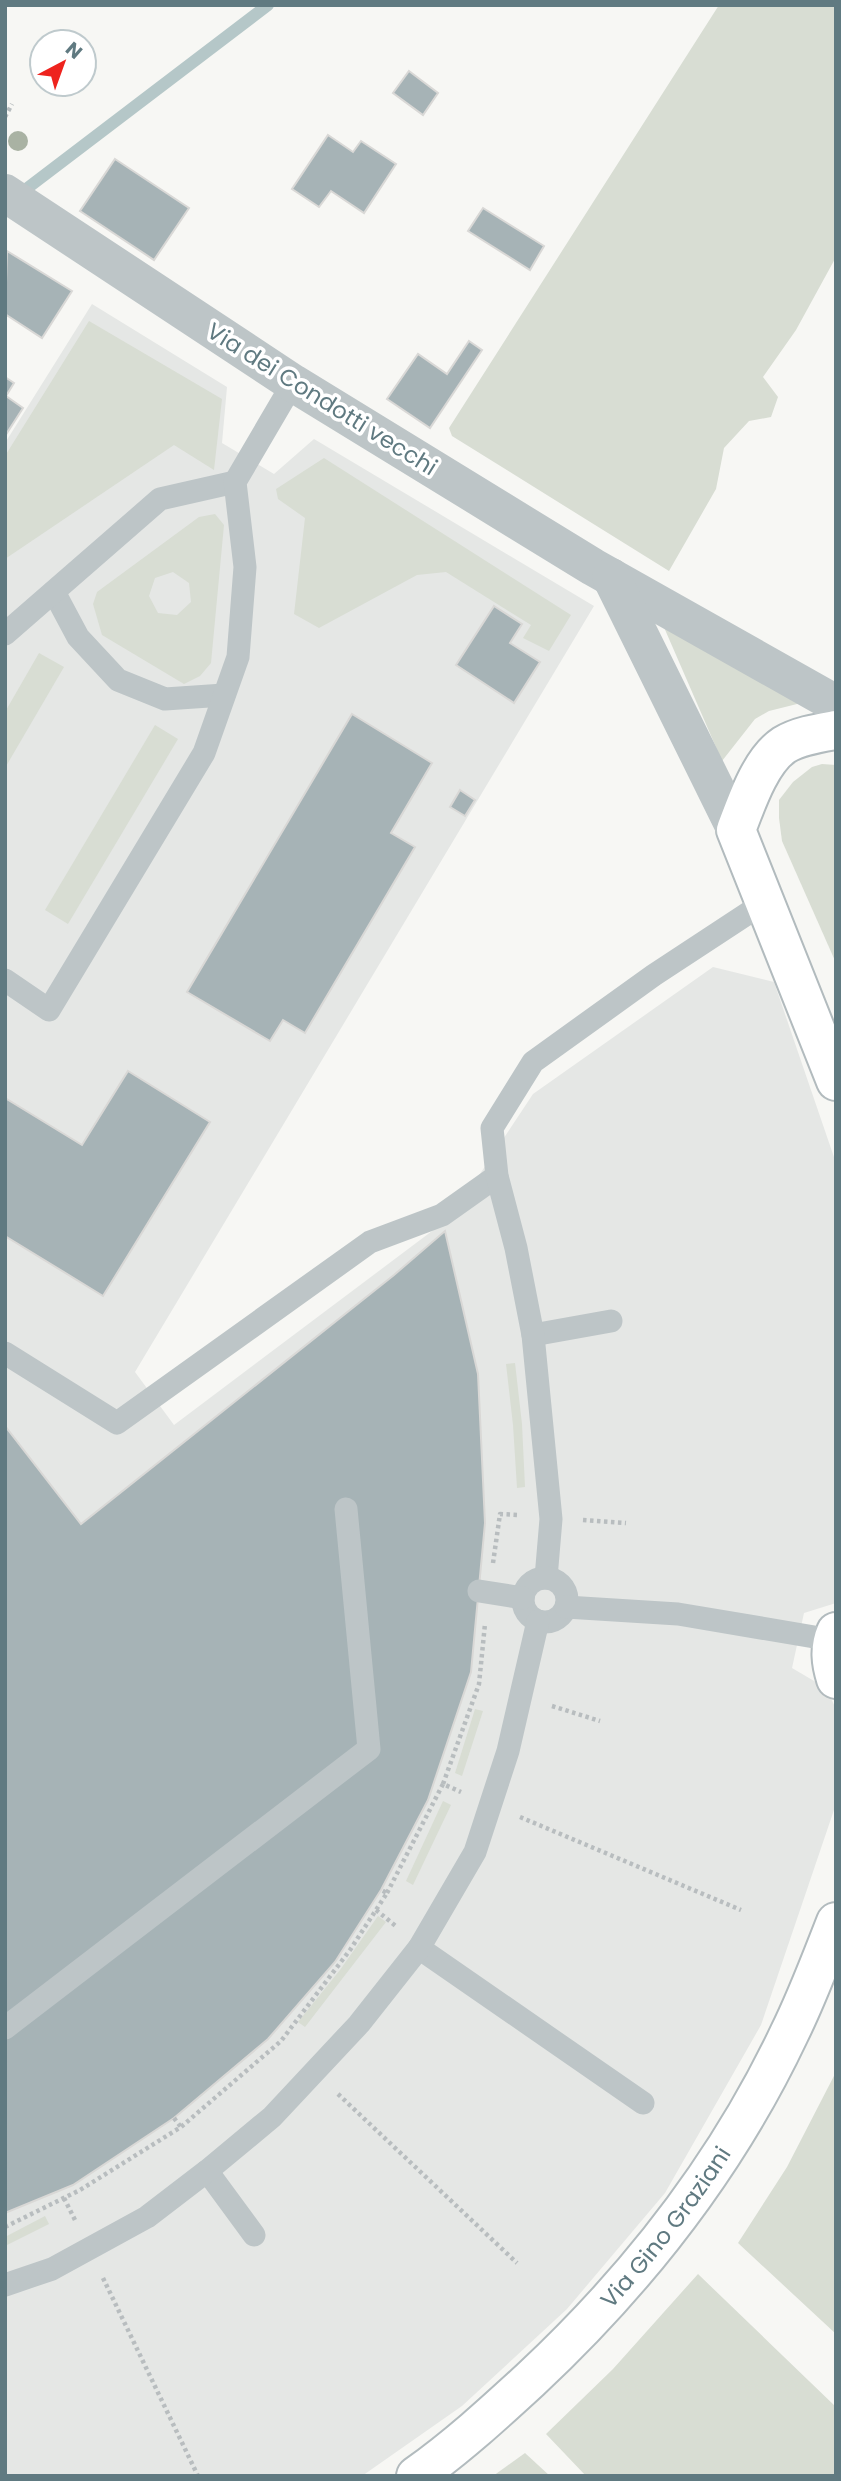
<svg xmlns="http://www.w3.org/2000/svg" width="841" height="2481" font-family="Poppins,sans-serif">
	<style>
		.built { fill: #e5e7e5 }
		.green { fill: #d8ddd3; fill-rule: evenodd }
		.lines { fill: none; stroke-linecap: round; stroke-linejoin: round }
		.stream { stroke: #b5c7c8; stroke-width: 12 }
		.building { fill: #a6b3b6; stroke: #d9d8d6; stroke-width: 2 }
		.secondary-casing { stroke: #b2bbbe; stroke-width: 42 }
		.path { stroke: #b8bdbf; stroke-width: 4.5; stroke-dasharray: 3.5 3.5; stroke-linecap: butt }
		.lane { stroke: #bdc5c7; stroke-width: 23 }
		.street { stroke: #bdc5c7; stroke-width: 38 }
		.secondary { stroke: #fff; stroke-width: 38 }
		.tree { fill: #a9b2a3 }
		.labels { text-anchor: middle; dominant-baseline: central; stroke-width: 7; stroke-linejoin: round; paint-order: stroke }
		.street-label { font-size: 23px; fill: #607a81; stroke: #fff }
	</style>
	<rect width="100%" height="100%" fill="#f7f7f4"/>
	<polygon class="built" points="92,304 227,387 222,443 274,474 314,439 594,606 135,1372 174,1425 452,1216 533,1094 713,967 774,982 836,1163 836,1603 804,1613 792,1668 826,1688 836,1709 836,1804 761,2025 665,2193 567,2309 462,2406 362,2476 5,2476 5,443"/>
	<g class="green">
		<polygon points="719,5 836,5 836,257 796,330 763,377 778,397 771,417 749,421 724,448 716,489 669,571 452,436 449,428"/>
		<polygon points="89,321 222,399 214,470 174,445 5,559 5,456"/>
		<polygon points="324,458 571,615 549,651 523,638 531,625 446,572 417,575 319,628 294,614 305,518 278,499 276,489"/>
		<path d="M215,514L224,525L211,663L200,676L184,684L102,635L93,604L97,592L199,517ZM173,572L189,583L191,602L177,615L158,613L149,596L155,578Z"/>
		<polygon points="663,625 805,702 769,711 755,719 722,761"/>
		<polygon points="39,653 64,667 5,768 5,712"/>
		<polygon points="155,725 178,739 68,924 45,910"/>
		<polygon points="822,764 836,765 836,963 782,841 779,818 779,800 793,782 812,767"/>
		<polygon points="515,1363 522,1424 525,1487 517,1488 513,1425 506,1364"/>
		<polygon points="475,1709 483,1711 462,1776 455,1773"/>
		<polygon points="443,1801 451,1805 413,1885 406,1881"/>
		<polygon points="378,1916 386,1922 305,2027 298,2022 340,1970"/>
		<polygon points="836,2072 836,2334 738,2243 787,2167"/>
		<polygon points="45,2216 49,2224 5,2246 5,2237"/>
		<polygon points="698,2274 836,2407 836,2476 586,2476 546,2434 613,2369"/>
		<polygon points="525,2453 550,2476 493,2476"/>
	</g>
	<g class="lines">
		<polyline class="stream" points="17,196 268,5"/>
	</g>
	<g class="building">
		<polygon points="409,71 438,93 423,115 393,93"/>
		<polygon points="328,135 353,152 361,141 396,164 364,213 331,191 319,207 292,189"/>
		<polygon points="115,159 189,208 154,260 80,211"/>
		<polygon points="483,208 544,246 530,270 468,231"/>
		<polygon points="7,251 72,291 42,338 5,314"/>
		<polygon points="469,341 482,350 430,428 387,399 418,354 447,374"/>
		<polygon points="5,377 14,383 6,396 23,408 5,436"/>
		<polygon points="494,606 522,624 510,643 540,662 514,703 456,665"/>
		<polygon points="352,714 432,763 391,833 415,847 305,1033 283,1020 270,1041 187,992"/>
		<polygon points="460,790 475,800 465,816 450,807"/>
		<polygon points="128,1071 210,1122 103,1296 5,1236 5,1098 82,1145"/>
		<polygon points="445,1231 478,1374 485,1523 471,1672 428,1800 381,1890 335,1962 268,2039 174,2118 73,2185 5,2213 5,1426 81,1524 394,1275"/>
	</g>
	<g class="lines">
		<defs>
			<g id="secondary">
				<path d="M836,730C819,733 799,736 784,745C760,761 746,804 736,830L836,1081"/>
				<path d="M836,1632C829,1648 831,1663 836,1679"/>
				<path id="s1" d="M416,2476C457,2447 493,2414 530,2380C635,2282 727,2165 789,2034C807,1998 821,1960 836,1922"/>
			</g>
		</defs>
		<use href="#secondary" class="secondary-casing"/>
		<g class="path">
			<polyline points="5,117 12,104"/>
			<polyline points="583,1520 626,1523"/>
			<polyline points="493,1563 500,1514 519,1515"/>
			<polyline points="552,1706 600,1721"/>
			<polyline points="443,1784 479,1684 485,1624"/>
			<polyline points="520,1817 741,1910"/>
			<polyline points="387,1893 443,1784 461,1792"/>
			<polyline points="376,1910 397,1927"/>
			<polyline points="338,2094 517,2263"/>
			<polyline points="174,2118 181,2127"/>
			<polyline points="64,2198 76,2222"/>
			<polyline points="5,2227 80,2190 181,2127 281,2041 350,1950 387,1893 381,1890"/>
			<polyline points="103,2278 198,2476"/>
		</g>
		<g class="lane">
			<polyline points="54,592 78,637 118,680 165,699 224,695"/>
			<polyline points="5,634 160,499 235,482"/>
			<polyline points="5,980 49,1010 204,753 238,657 245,567 235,482 293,383"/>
			<polyline points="533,1335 611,1321"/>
			<polyline points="5,1353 117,1423 370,1242 442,1215 497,1176"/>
			<polyline points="546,1578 551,1519 533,1335 516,1248 497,1176 492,1128 533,1062 654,975 765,902"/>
			<circle cx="545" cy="1600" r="22"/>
			<polyline points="479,1591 523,1598"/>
			<polyline points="566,1607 678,1614 832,1640"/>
			<polyline points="419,1948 643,2103"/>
			<polyline points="5,2028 369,1749 346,1509"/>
			<polyline points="207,2171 254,2235"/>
			<polyline points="5,2285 52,2269 147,2217 207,2171 272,2117 359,2024 419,1948 475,1852 508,1751 538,1621"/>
		</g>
		<g class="street">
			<polyline points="5,193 293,383 593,567 836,704"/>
			<polyline points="611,577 736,830"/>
		</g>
		<use href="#secondary" class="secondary"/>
	</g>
	<circle class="tree" cx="18" cy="141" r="10"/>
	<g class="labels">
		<g class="street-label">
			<text transform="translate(322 399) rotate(32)">Via dei Condotti vecchi</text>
			<text stroke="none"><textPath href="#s1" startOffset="354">Via Gino Graziani</textPath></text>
		</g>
	</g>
	<rect width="841" height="2481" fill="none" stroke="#607a81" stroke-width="14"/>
	<g transform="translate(63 63) rotate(41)"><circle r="33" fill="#ffffff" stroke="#bfcacd" stroke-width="2"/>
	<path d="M0-5L12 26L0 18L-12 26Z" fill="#ee231e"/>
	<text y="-10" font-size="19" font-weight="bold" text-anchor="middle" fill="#607a81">N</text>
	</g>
</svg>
